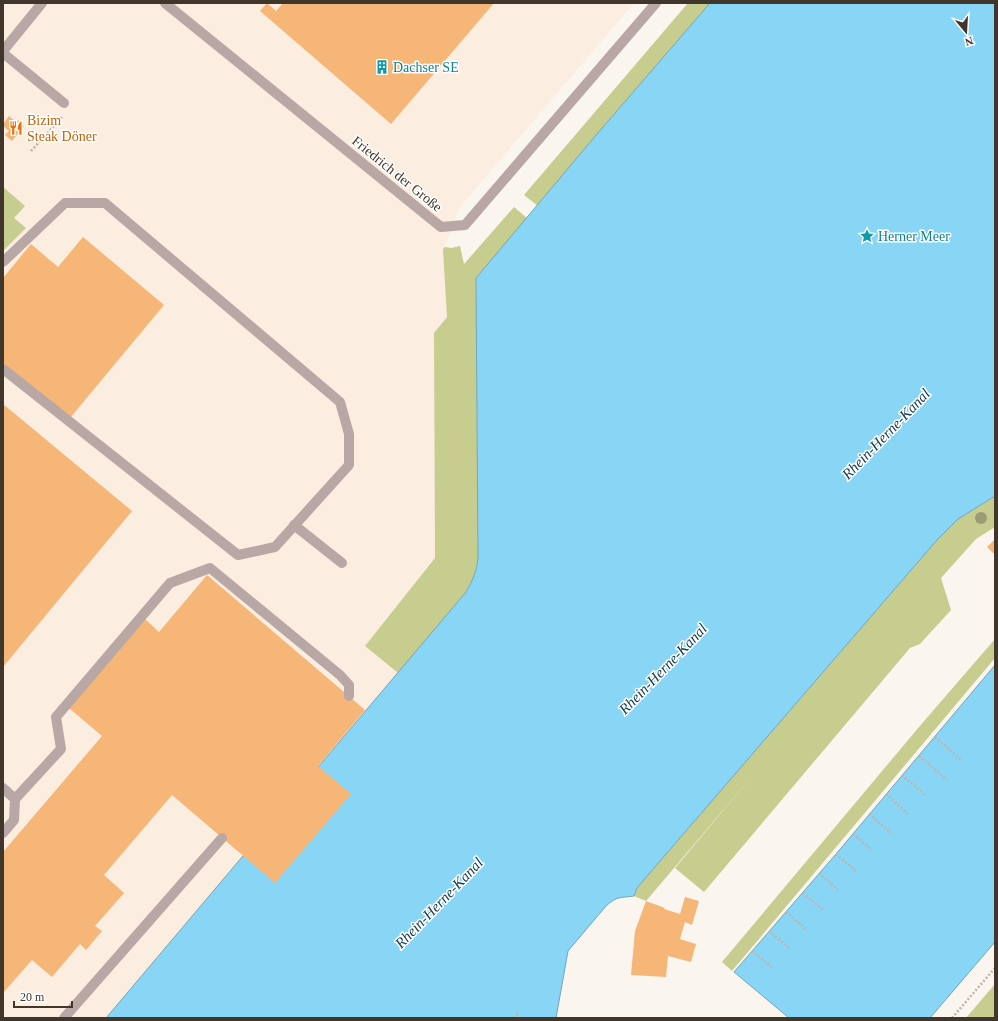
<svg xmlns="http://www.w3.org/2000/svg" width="998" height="1021" font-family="'Times New Roman',serif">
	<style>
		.built { fill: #fbede0 }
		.green { fill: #c7cc8f }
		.water { fill: #89d5f5; stroke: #73a5b8 }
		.building { fill: #f6b677 }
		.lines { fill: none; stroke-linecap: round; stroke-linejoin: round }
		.path { stroke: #bcb5ae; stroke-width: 2.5; stroke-dasharray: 2 2; stroke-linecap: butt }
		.lane { stroke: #b9a7a6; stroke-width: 10 }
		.street { stroke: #b9a7a6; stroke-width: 10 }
		.tree { fill: #9c9b76 }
		.labels { text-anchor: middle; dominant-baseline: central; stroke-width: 3; stroke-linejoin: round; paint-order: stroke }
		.culture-label { font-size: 14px; fill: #0d838f; stroke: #fff; text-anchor: start }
		.food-label { font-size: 14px; fill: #c56008; stroke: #fff; text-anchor: start }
		.street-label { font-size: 14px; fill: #41362b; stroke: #fff }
		.water-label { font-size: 15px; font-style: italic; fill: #154152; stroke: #fff }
	</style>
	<rect width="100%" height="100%" fill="#fbf5f0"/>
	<polygon class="built" points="3,3 634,3 459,208 444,249 447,317 434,333 435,558 365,646 398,673 106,1018 3,1018"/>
	<g class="green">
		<polygon points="688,3 710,3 597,134 538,206 524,195"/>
		<polygon points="3,187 25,206 14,218 26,228 3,251"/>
		<polygon points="514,207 527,218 476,278 478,557 475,575 466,592 398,673 365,646 435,558 434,333 447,317 443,249 445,247 451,248 460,246 464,264"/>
		<polygon points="995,496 995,527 976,539 941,578 951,610 920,644 910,648 704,892 675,868 753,775 646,901 634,896 637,888 660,861 937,540 958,519"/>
		<polygon points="995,639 995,658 732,971 722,962 919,727"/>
		<polygon points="995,984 995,1018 966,1018"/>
	</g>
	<g class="water">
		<path d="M710,3H995V496L958,519L937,540L660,861L637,888L634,896C620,898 617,896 606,906L568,951L556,1018H106L466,592C473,580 477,570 478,557L476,278L597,134Z"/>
		<polygon points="995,665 995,942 930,1018 789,1018 734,972 836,854"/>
	</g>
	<g class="building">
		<polygon points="267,3 276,11 283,3 494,3 391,124 260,11"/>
		<polygon points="9,116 16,122 18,120 24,126 12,141 5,135 9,131 3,126 3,124"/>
		<polygon points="83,237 164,305 70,418 3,363 3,278 31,244 58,267"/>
		<polygon points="3,404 132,511 3,667"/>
		<polygon points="995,539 995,555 987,547"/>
		<polygon points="207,575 365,710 318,766 351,794 275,883 172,795 104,875 124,893 95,926 102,931 86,950 80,944 52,977 32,960 3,993 3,852 102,736 69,708 145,619 159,632"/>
		<polygon points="685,897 699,901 692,925 685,922 680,939 696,944 691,962 668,956 666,977 631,975 635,931 646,901 665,908 664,909 680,914"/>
	</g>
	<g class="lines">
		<g class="path">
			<polyline points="31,151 62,117"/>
			<polyline points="935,737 962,761"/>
			<polyline points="919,756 947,780"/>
			<polyline points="902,775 925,795"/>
			<polyline points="886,794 908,814"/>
			<polyline points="869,814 891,833"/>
			<polyline points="853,834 872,850"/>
			<polyline points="836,854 856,871"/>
			<polyline points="819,873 838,890"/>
			<polyline points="803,893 823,910"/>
			<polyline points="786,912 806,929"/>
			<polyline points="769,931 790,949"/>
			<polyline points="752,951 773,968"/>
			<polyline points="514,1018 519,1013"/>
			<polyline points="952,1018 995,968"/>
		</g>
		<g class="lane">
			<polyline points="3,53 64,103"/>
			<polyline points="3,262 65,203 105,203 340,402 349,434 349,465 275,547 238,555 3,369"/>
			<polyline points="294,525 342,563"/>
			<polyline points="3,788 15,799 14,820 3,833"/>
			<polyline points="15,799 61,749 56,717 170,583 210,568 340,675 349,685 349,696"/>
			<polyline points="64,1018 222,838"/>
		</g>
		<g class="street">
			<polyline points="165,3 441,227 465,225 656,3"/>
			<polyline points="3,51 42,3"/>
		</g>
	</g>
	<circle class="tree" cx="981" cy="518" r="6"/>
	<defs>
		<symbol id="building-bare" viewBox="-9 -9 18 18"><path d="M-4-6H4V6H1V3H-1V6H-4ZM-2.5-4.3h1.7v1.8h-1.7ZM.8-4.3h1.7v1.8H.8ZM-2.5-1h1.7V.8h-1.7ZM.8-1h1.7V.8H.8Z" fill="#0f9aa8" stroke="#fff" stroke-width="2.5" paint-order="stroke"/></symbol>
		<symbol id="restaurant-bare" viewBox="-9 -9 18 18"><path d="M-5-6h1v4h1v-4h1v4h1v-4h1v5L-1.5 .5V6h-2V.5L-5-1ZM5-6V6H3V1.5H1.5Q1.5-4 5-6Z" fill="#e8710a" stroke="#fff" stroke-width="2.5" paint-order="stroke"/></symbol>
		<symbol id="sight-bare" viewBox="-9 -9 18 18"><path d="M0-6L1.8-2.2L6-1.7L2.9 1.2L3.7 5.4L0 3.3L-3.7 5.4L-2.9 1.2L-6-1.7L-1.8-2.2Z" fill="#0f9aa8" stroke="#fff" stroke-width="2.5" paint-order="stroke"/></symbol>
	</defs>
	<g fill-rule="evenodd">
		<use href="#building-bare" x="372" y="57" width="20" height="20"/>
		<use href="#restaurant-bare" x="6" y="118" width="20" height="20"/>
		<use href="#sight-bare" x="857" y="226" width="20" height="20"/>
	</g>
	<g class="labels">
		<g class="culture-label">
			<text x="393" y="67">Dachser SE</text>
			<text x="878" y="236">Herner Meer</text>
		</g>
		<g class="food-label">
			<text x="27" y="120">Bizim<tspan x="27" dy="16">Steak Döner</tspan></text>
		</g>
		<g class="street-label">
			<text transform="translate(397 174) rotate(39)">Friedrich der Große</text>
		</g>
		<g class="water-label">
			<text transform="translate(886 434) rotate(-46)">Rhein-Herne-Kanal</text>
			<text transform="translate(663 669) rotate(-46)">Rhein-Herne-Kanal</text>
			<text transform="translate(439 903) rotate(-46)">Rhein-Herne-Kanal</text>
		</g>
	</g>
	<rect width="998" height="1021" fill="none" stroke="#41362b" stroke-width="8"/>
	<g transform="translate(966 32) rotate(162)" stroke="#ffffff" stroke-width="3" paint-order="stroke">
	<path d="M0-3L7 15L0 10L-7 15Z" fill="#41362b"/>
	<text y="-6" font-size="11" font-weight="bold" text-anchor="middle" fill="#41362b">N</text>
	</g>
	<path d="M14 1001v6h58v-6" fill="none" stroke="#41362b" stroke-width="2"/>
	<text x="20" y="1001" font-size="12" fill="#41362b" stroke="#ffffff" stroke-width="3" paint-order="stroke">20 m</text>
</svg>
